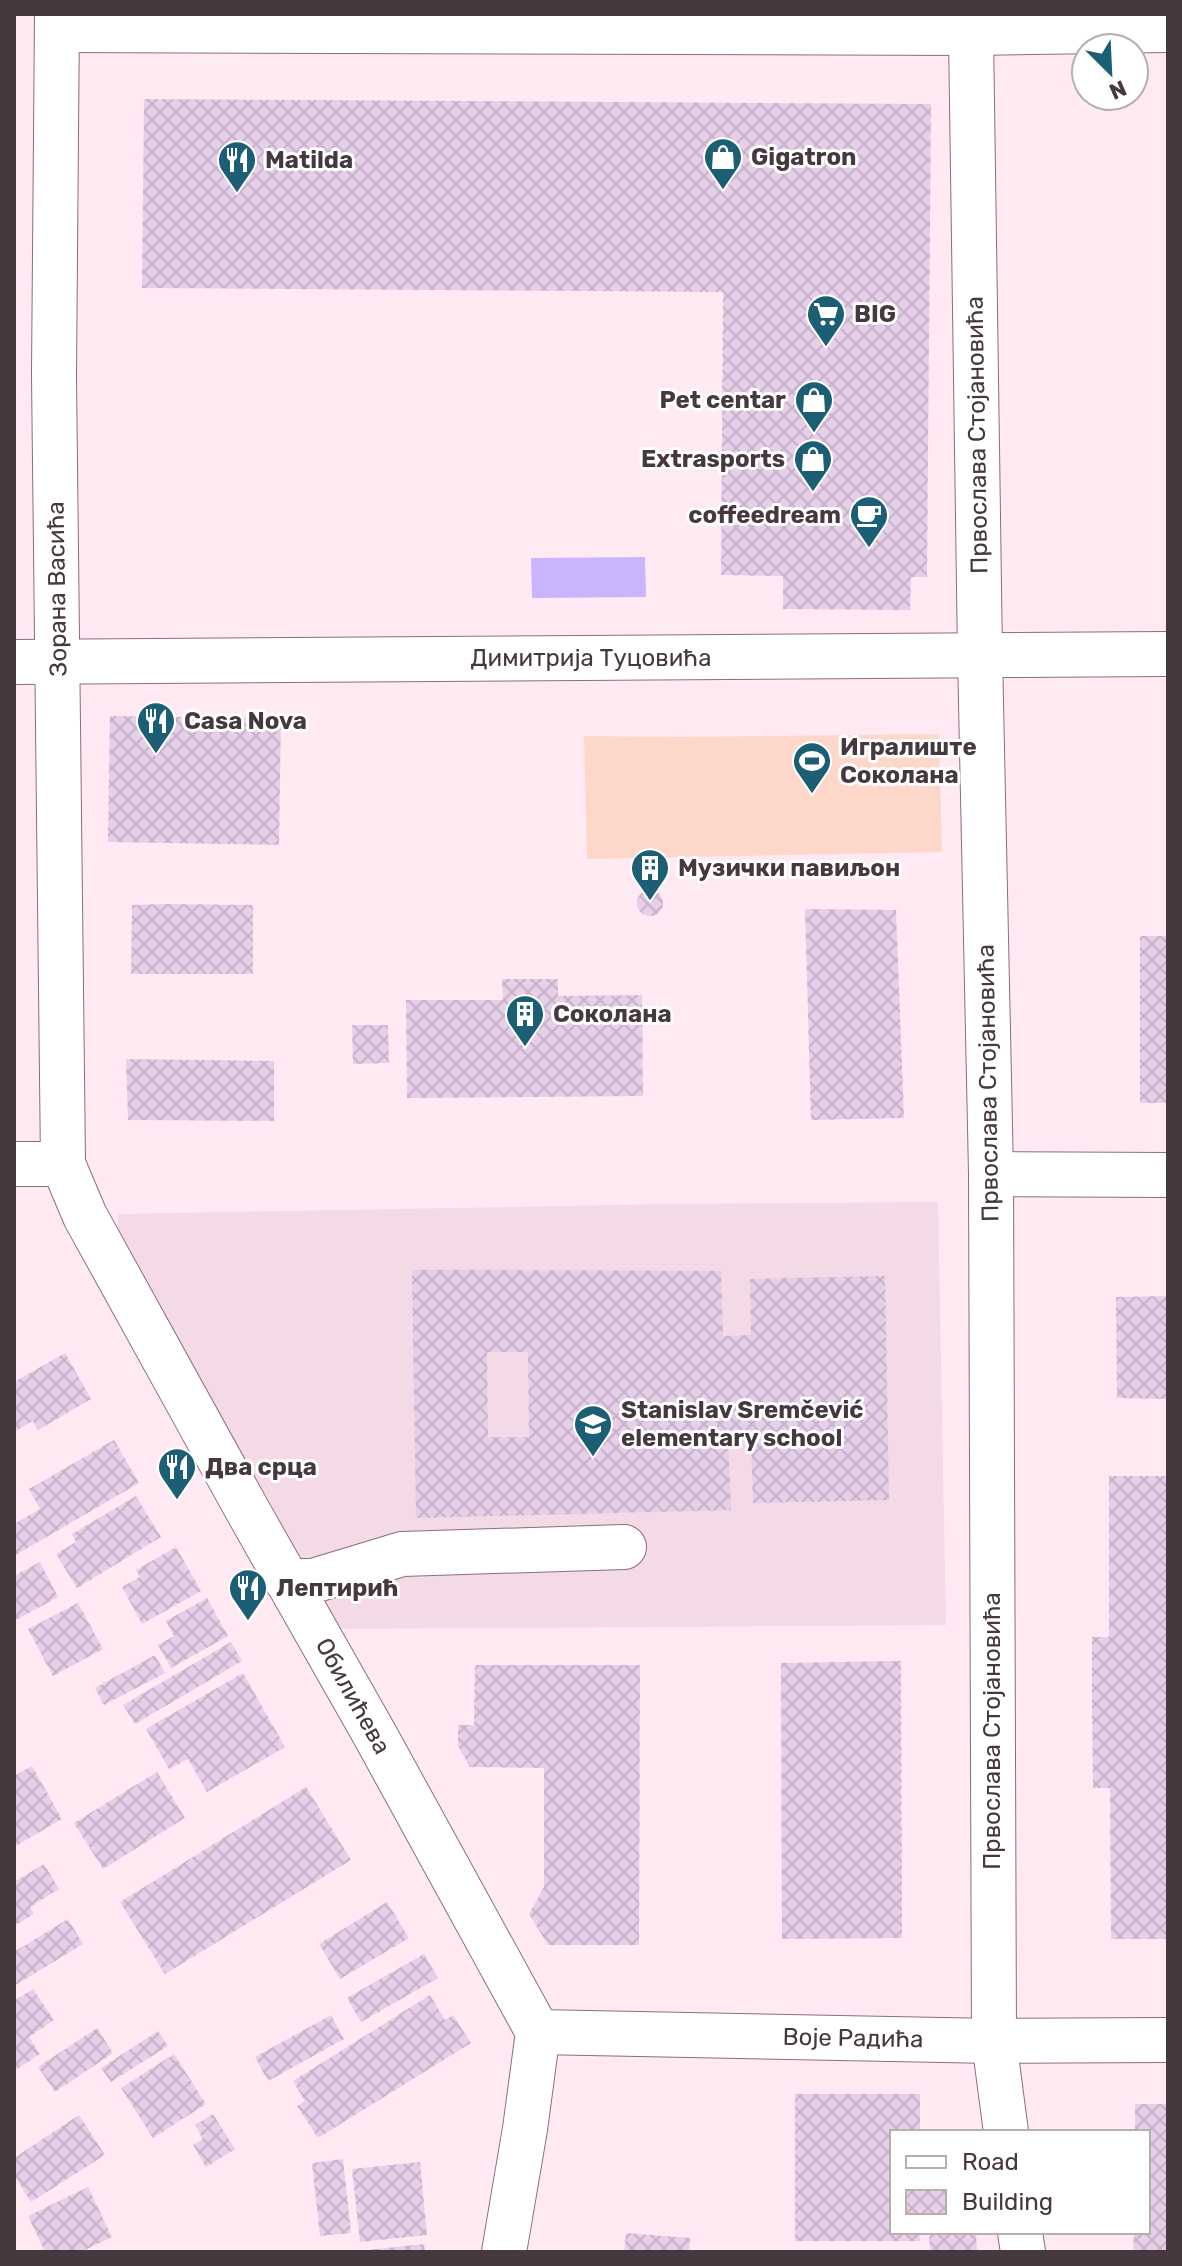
<svg xmlns="http://www.w3.org/2000/svg" width="1182" height="2266" font-family="Rubik,sans-serif">
	<style>
		.built { fill: #f3dae6 }
		.grass { fill: #fed7cb }
		.water { fill: #cab5fd }
		.building { fill: url(#building-cross-hatch); fill-rule: evenodd }
		.lines { fill: none; stroke-linecap: round; stroke-linejoin: round }
		.minor-casing { stroke: #8b6d7c; stroke-width: 46 }
		.minor { stroke: #fff; stroke-width: 44 }
		.labels { text-anchor: middle; dominant-baseline: central; stroke-width: 6; stroke-linejoin: round; paint-order: stroke }
		.poi-label { font-size: 24px; font-weight: bold; fill: #46383f; stroke: #fff; text-anchor: start }
		.street-label { font-size: 24px; fill: #46383f; stroke: #fff }
	</style>
	<defs>
		<pattern id="building-cross-hatch" width="8" height="8" patternUnits="userSpaceOnUse" patternTransform="scale(2)"><rect width="8" height="8" fill="#e6cfe9"/><path d="M0 0l8 8M0 8l8-8" fill="none" stroke="#c7b2c9"/></pattern>
	</defs>
	<rect width="100%" height="100%" fill="#ffeaf4"/>
	<polygon class="built" points="938,1202 946,1625 337,1629 313,1581 118,1239 118,1214 669,1204"/>
	<polygon class="grass" points="939,734 942,852 587,859 584,736 681,737"/>
	<polygon class="water" points="645,557 646,597 532,598 531,558"/>
	<g class="building">
		<polygon points="144,99 931,104 927,577 911,577 910,610 783,609 783,576 721,575 723,292 142,288"/>
		<polygon points="110,716 281,718 279,845 108,842"/>
		<circle cx="650" cy="903" r="13"/>
		<polygon points="166,904 253,905 253,974 131,974 132,905"/>
		<polygon points="805,909 896,910 904,1118 811,1120"/>
		<rect x="1140" y="936" width="28" height="167"/>
		<polygon points="502,979 558,979 558,996 642,995 643,1096 407,1098 406,1000 503,1000"/>
		<polygon points="352,1025 388,1025 389,1063 353,1064"/>
		<polygon points="126,1059 274,1061 274,1121 128,1120"/>
		<path d="M412,1270L721,1271L723,1336L751,1335L750,1279L885,1276L889,1500L753,1503L751,1437H728L731,1510L416,1518ZM487,1352H528L529,1437H488Z"/>
		<polygon points="1168,1296 1168,1399 1117,1398 1116,1297"/>
		<polygon points="65,1353 91,1399 38,1430 33,1421 14,1432 14,1382"/>
		<polygon points="114,1440 139,1483 14,1556 14,1524 40,1509 29,1489"/>
		<polygon points="1109,1476 1168,1476 1168,1939 1111,1939 1110,1788 1093,1788 1092,1697 1092,1637 1109,1637"/>
		<polygon points="136,1496 161,1537 77,1588 56,1554 76,1542 72,1534"/>
		<polygon points="176,1547 201,1591 142,1624 122,1587 140,1577 136,1570"/>
		<polygon points="40,1562 58,1597 14,1621 14,1576"/>
		<polygon points="207,1598 228,1636 171,1668 158,1645 174,1636 166,1621"/>
		<polygon points="78,1603 103,1649 53,1676 28,1629"/>
		<polygon points="231,1642 242,1661 135,1724 123,1705"/>
		<polygon points="155,1655 165,1673 104,1705 95,1688"/>
		<polygon points="901,1661 902,1938 782,1939 781,1663"/>
		<polygon points="475,1665 640,1665 639,1945 548,1945 529,1914 544,1887 544,1768 470,1767 458,1746 458,1725 474,1725"/>
		<polygon points="243,1673 285,1747 207,1792 188,1759 169,1769 146,1729"/>
		<polygon points="32,1766 62,1819 14,1847 14,1776"/>
		<polygon points="157,1772 185,1818 103,1869 74,1823"/>
		<polygon points="306,1787 351,1860 165,1974 120,1902"/>
		<polygon points="44,1864 59,1889 30,1907 34,1914 14,1926 14,1882"/>
		<polygon points="387,1902 409,1938 340,1979 319,1944"/>
		<polygon points="68,1919 83,1944 14,1986 14,1952"/>
		<polygon points="424,1954 438,1978 361,2022 347,1998"/>
		<polygon points="33,1989 54,2020 29,2037 40,2054 14,2071 14,2001"/>
		<polygon points="430,1995 445,2020 453,2015 471,2043 318,2138 297,2106 305,2101 293,2081"/>
		<polygon points="331,2015 344,2039 268,2081 255,2057"/>
		<polygon points="97,2028 113,2053 55,2092 38,2067"/>
		<polygon points="158,2031 168,2046 111,2082 101,2068"/>
		<polygon points="174,2054 206,2104 153,2138 121,2088"/>
		<polygon points="795,2094 920,2094 920,2132 892,2132 892,2232 920,2232 920,2241 795,2241"/>
		<polygon points="1135,2104 1168,2104 1168,2252 1133,2252 1134,2232 1148,2232 1148,2132 1135,2132"/>
		<polygon points="213,2114 235,2149 206,2167 193,2145 203,2139 195,2125"/>
		<polygon points="79,2115 105,2155 31,2202 14,2175 14,2158"/>
		<polygon points="343,2159 351,2233 320,2236 312,2163"/>
		<polygon points="420,2162 427,2235 360,2242 352,2169"/>
		<polygon points="88,2187 112,2237 81,2252 45,2252 28,2216"/>
		<polygon points="929,2232 976,2232 977,2252 930,2252"/>
		<polygon points="626,2233 690,2238 689,2252 624,2252"/>
		<polygon points="424,2244 425,2252 367,2252 367,2250"/>
	</g>
	<g class="lines">
		<defs>
			<g id="minor">
				<polyline points="57,14 54,375 63,1164 85,1216 249,1513 375,1735 538,2032 525,2129 504,2252"/>
				<polyline points="969,14 971,33 980,655 991,1174 994,2041 1006,2132"/>
				<polyline points="57,30 971,33 1168,30"/>
				<polyline points="14,662 1168,654"/>
				<polyline points="14,1164 63,1164"/>
				<polyline points="991,1174 1168,1175"/>
				<polyline points="287,1581 313,1581 402,1554 624,1547"/>
				<polyline points="538,2032 994,2041 1168,2040"/>
				<polyline points="1020,2232 1023,2252"/>
			</g>
		</defs>
		<use href="#minor" class="minor-casing"/>
		<use href="#minor" class="minor"/>
	</g>
	<defs>
		<symbol id="shop-pin" viewBox="-11 -11 22 30"><path d="M0 17L-7.5 6A9.5 9.5 0 1 1 7.5 6Z" fill="#1c5e73" stroke="#fff"/><path d="M-5-2.5h2.3a2.7 3.5 0 0 1 5.4 0H5L5.5 6h-11ZM-1.5-2.5h3a1.5 2.3 0 0 0-3 0Z" fill="#fff"/></symbol>
		<symbol id="restaurant-pin" viewBox="-11 -11 22 30"><path d="M0 17L-7.5 6A9.5 9.5 0 1 1 7.5 6Z" fill="#1c5e73" stroke="#fff"/><path d="M-5-6h1v4h1v-4h1v4h1v-4h1v5L-1.5 .5V6h-2V.5L-5-1ZM5-6V6H3V1.5H1.5Q1.5-4 5-6Z" fill="#fff"/></symbol>
		<symbol id="supermarket-pin" viewBox="-11 -11 22 30"><path d="M0 17L-7.5 6A9.5 9.5 0 1 1 7.5 6Z" fill="#1c5e73" stroke="#fff"/><path d="M-6-5.5h2.5l.6 2H6L4.5 2H-2.5L-4.4-4H-6ZM-1.5 3.2a1.3 1.3 0 1 0 .1 0ZM3 3.2a1.3 1.3 0 1 0 .1 0Z" fill="#fff"/></symbol>
		<symbol id="cafe-pin" viewBox="-11 -11 22 30"><path d="M0 17L-7.5 6A9.5 9.5 0 1 1 7.5 6Z" fill="#1c5e73" stroke="#fff"/><path d="M-5.5-4.5H6V0H3Q3 3.5 0 3.5H-2.5Q-5.5 3.5-5.5 0ZM3-3.2v2h1.7v-2ZM-6 4.5H4V6H-6Z" fill="#fff"/></symbol>
		<symbol id="stadium-pin" viewBox="-11 -11 22 30"><path d="M0 17L-7.5 6A9.5 9.5 0 1 1 7.5 6Z" fill="#1c5e73" stroke="#fff"/><path d="M0-5a6.5 5 0 1 0 0 10a6.5 5 0 1 0 0-10ZM-3.5-1.8h7v3.6h-7Z" fill="#fff"/></symbol>
		<symbol id="building-pin" viewBox="-11 -11 22 30"><path d="M0 17L-7.5 6A9.5 9.5 0 1 1 7.5 6Z" fill="#1c5e73" stroke="#fff"/><path d="M-4-6H4V6H1V3H-1V6H-4ZM-2.5-4.3h1.7v1.8h-1.7ZM.8-4.3h1.7v1.8H.8ZM-2.5-1h1.7V.8h-1.7ZM.8-1h1.7V.8H.8Z" fill="#fff"/></symbol>
		<symbol id="school-pin" viewBox="-11 -11 22 30"><path d="M0 17L-7.5 6A9.5 9.5 0 1 1 7.5 6Z" fill="#1c5e73" stroke="#fff"/><path d="M0-5L7-2L0 1L-7-2ZM-4 1L0 2.5L4 1V4Q0 6-4 4Z" fill="#fff"/></symbol>
	</defs>
	<g fill-rule="evenodd">
		<use href="#shop-pin" x="701" y="135" width="44" height="60"/>
		<use href="#restaurant-pin" x="215" y="138" width="44" height="60"/>
		<use href="#supermarket-pin" x="804" y="292" width="44" height="60"/>
		<use href="#shop-pin" x="792" y="378" width="44" height="60"/>
		<use href="#shop-pin" x="791" y="437" width="44" height="60"/>
		<use href="#cafe-pin" x="847" y="493" width="44" height="60"/>
		<use href="#restaurant-pin" x="134" y="699" width="44" height="60"/>
		<use href="#stadium-pin" x="790" y="739" width="44" height="60"/>
		<use href="#building-pin" x="628" y="846" width="44" height="60"/>
		<use href="#building-pin" x="503" y="992" width="44" height="60"/>
		<use href="#school-pin" x="571" y="1402" width="44" height="60"/>
		<use href="#restaurant-pin" x="155" y="1445" width="44" height="60"/>
		<use href="#restaurant-pin" x="226" y="1566" width="44" height="60"/>
	</g>
	<g class="labels">
		<g class="poi-label">
			<text x="751" y="157">Gigatron</text>
			<text x="265" y="160">Matilda</text>
			<text x="854" y="314">BIG</text>
			<text x="786" y="400" text-anchor="end">Pet centar</text>
			<text x="785" y="459" text-anchor="end">Extrasports</text>
			<text x="841" y="515" text-anchor="end">coffeedream</text>
			<text x="184" y="721">Casa Nova</text>
			<text x="840" y="747">Игралиште<tspan x="840" dy="28">Соколана</tspan></text>
			<text x="678" y="868">Музички павиљон</text>
			<text x="553" y="1014">Соколана</text>
			<text x="621" y="1410">Stanislav Sremčević<tspan x="621" dy="28">elementary school</tspan></text>
			<text x="205" y="1467">Два срца</text>
			<text x="276" y="1588">Лептирић</text>
		</g>
		<g class="street-label">
			<text transform="translate(977 435) rotate(-91)">Првослава Стојановића</text>
			<text transform="translate(57 589) rotate(-91)">Зорана Васића</text>
			<text x="591" y="658">Димитрија Туцовића</text>
			<text transform="translate(988 1083) rotate(-91)">Првослава Стојановића</text>
			<text transform="translate(353 1696) rotate(61)">Обилићева</text>
			<text transform="translate(992 1731) rotate(-90)">Првослава Стојановића</text>
			<text transform="translate(853 2038) rotate(1)">Воје Радића</text>
		</g>
	</g>
	<rect width="1182" height="2266" fill="none" stroke="#46383f" stroke-width="32"/>
	<rect x="890" y="2130" width="260" height="104" fill="#ffffff" stroke="#b5afb2" stroke-width="2"/>
	<rect x="906" y="2156" width="40" height="12" fill="#ffffff" stroke="#b5afb2" stroke-width="2"/>
	<text x="962" y="2170" font-size="24" fill="#46383f">Road</text>
	<rect x="906" y="2190" width="40" height="24" fill="url(#building-cross-hatch)" stroke="#b5afb2" stroke-width="2"/>
	<text x="962" y="2210" font-size="24" fill="#46383f">Building</text>
	<g transform="translate(1110 72) rotate(156)"><circle r="38" fill="#ffffff" stroke="#b5afb2" stroke-width="2"/>
	<path d="M0-6L14 30L0 20L-14 30Z" fill="#1c5e73"/>
	<text y="-12" font-size="22" font-weight="bold" text-anchor="middle" fill="#46383f">N</text>
	</g>
</svg>
